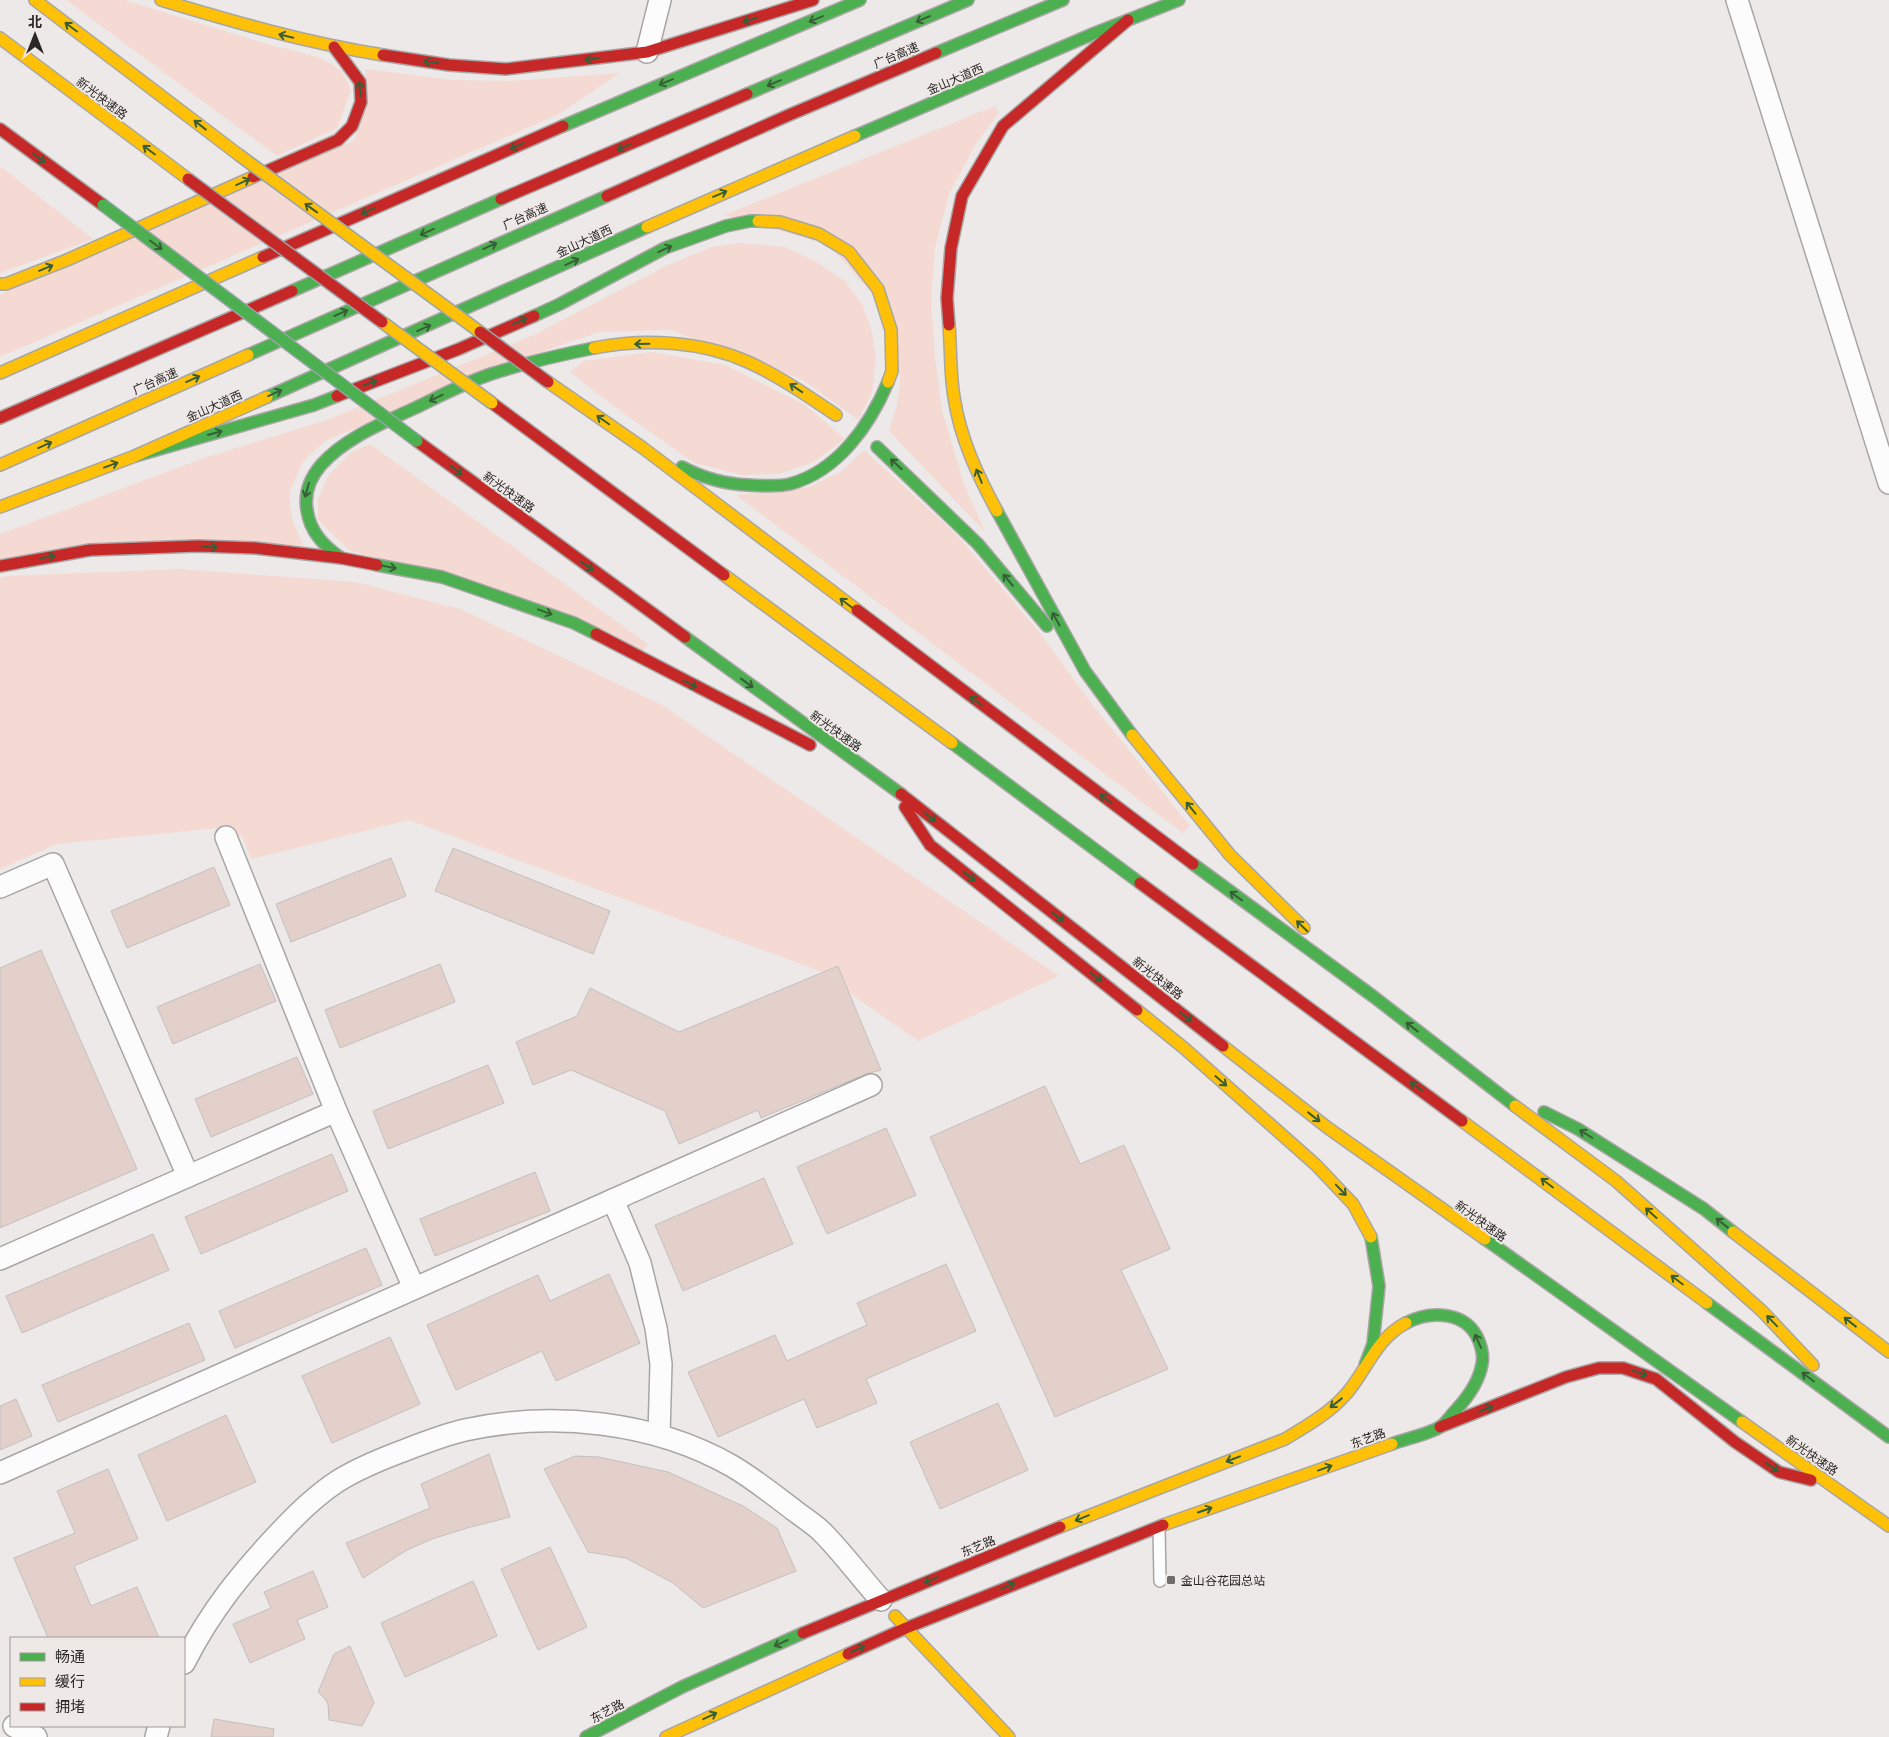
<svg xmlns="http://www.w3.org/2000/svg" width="1889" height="1737" font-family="Lato,'Noto Sans SC',sans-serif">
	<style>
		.green { fill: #f4dad3 }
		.building { fill: #e3d0cb; stroke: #c3c0bf }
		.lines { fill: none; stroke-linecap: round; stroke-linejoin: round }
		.lane-casing { stroke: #a8a6a5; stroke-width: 14 }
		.street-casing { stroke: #a8a6a5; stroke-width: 24 }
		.fast-casing { stroke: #a8a6a5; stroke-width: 14 }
		.slow-casing { stroke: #a8a6a5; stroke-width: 14 }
		.jam-casing { stroke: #a8a6a5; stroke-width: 14 }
		.lane { stroke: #fcfcfc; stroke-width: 11 }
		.street { stroke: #fcfcfc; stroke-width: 21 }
		.fast { stroke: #4caf50; stroke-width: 11 }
		.slow { stroke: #ffc107; stroke-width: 11 }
		.jam { stroke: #c62828; stroke-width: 11 }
		.fast-bridge-casing { stroke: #98a4a8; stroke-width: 14; stroke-linecap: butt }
		.slow-bridge-casing { stroke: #98a4a8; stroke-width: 14; stroke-linecap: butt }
		.jam-bridge-casing { stroke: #98a4a8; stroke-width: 14; stroke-linecap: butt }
		.fast-bridge { stroke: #4caf50; stroke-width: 11 }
		.slow-bridge { stroke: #ffc107; stroke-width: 11 }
		.jam-bridge { stroke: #c62828; stroke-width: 11 }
		.oneway { stroke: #385e37 }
		.poi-dot { fill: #6e6c6b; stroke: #eee8e6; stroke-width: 2 }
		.labels { text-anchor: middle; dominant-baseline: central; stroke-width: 4; stroke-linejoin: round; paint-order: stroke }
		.street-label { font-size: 12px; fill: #2a2827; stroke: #eee8e6 }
		.poi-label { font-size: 12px; fill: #2a2827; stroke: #eee8e6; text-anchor: start }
	</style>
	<rect width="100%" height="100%" fill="#ece9e8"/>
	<g class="green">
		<polygon points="66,0 124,0 264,43 321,58 342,71 351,90 337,128 277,156"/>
		<polygon points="366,69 452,80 510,81 620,73 559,114 0,357 0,294 355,140"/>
		<polygon points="995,106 999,113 975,145 949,194 935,248 931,300 935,357 942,410 963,481 985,532 889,431 897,405 900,382 895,320 829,245 724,215"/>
		<polygon points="0,166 93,239 0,273"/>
		<polygon points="740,243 785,247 815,261 845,281 863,306 872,332 876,358 872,393 858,420 803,380 670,330 599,332 550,349 327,440 304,460 289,493 292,519 303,545 0,558 0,534 204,458 327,420 532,336 666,266 712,247"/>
		<polygon points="652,352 725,365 805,405 845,439 814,462 779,474 742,475 694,463 615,407 570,372 584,361"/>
		<polygon points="370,444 648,644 642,652 349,550 318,520 318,499 328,476 350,453"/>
		<polygon points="864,450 956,534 1040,633 1091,703 1190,826 1183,833 736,495 809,487 842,471"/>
		<polygon points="179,569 355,582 460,609 662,705 1059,976 918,1041 817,970 409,820 251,859 242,836 218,828 57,844 0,869 0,578 8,576"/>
	</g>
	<g class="building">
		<polygon points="453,848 610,911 593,954 435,891"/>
		<polygon points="391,858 406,896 291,942 276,904"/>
		<polygon points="214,867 230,905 127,948 111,911"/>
		<polygon points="41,950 137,1169 0,1228 0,968"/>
		<polygon points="260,964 276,1001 173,1044 157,1007"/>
		<polygon points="440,964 455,1002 340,1048 325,1010"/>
		<polygon points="838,966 881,1070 866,1074 761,1118 758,1110 679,1144 665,1111 571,1070 533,1085 516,1042 577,1016 590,988 679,1032"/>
		<polygon points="297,1057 313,1094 211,1137 195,1099"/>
		<polygon points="488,1065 504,1103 388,1149 373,1111"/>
		<polygon points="1045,1086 1080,1164 1124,1145 1170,1249 1121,1270 1168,1369 1055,1417 930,1137"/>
		<polygon points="886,1128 916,1195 827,1234 797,1167"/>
		<polygon points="332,1154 348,1191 201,1254 185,1217"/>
		<polygon points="535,1172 550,1211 435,1256 420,1219"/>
		<polygon points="764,1178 793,1244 683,1291 655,1225"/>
		<polygon points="153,1234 169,1270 22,1333 6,1296"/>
		<polygon points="366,1248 382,1285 235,1348 219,1311"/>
		<polygon points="946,1264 976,1331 866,1379 877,1403 817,1428 804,1399 718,1437 688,1372 775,1335 787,1361 867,1325 857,1303"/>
		<polygon points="609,1274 640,1343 556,1381 542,1351 456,1390 427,1325 538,1275 550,1301"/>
		<polygon points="189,1323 205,1360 58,1422 42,1385"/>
		<polygon points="390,1337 420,1404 332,1443 302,1376"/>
		<polygon points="16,1399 32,1436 0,1450 0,1406"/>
		<polygon points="998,1403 1028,1470 940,1509 910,1442"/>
		<polygon points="226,1415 256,1482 167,1521 138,1455"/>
		<polygon points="489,1454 510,1517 467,1528 432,1539 407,1550 363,1578 346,1543 430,1508 421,1484"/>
		<polygon points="575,1456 599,1457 668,1472 743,1506 777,1528 796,1571 703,1608 673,1583 626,1558 588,1552 544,1469"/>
		<polygon points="108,1469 138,1539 74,1566 91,1606 137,1587 159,1638 48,1638 14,1558 75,1533 57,1491"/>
		<polygon points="550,1547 587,1627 538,1650 501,1569"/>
		<polygon points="313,1571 328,1607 297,1620 305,1639 250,1663 233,1624 271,1608 264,1592"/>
		<polygon points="473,1581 497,1636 405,1677 381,1623"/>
		<polygon points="350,1646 374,1703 362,1726 329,1720 328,1704 325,1699 318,1692 334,1654"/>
		<polygon points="214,1719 274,1729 273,1737 211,1737"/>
	</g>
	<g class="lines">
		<defs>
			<polyline id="lane" points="1159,1527 1160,1581"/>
			<g id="street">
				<polyline points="1737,0 1889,483"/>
				<polyline points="647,52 660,0"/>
				<polyline points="226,837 336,1111 414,1288"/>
				<polyline points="0,887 53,864 188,1176"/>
				<polyline points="613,1200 640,1263 656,1328 661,1364 659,1435"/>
				<polyline points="0,1259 336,1111"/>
				<polyline points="0,1473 871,1085"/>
				<path d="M184,1663C211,1610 242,1572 283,1529C299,1512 318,1494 338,1481C357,1469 379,1460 400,1452C421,1444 443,1435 465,1430C552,1411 653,1421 732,1466C754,1479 774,1495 795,1511C804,1518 814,1524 822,1532C843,1553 861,1578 881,1600"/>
				<polyline points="14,1726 36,1737"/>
				<polyline points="156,1737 159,1726"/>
			</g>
			<g id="fast">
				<polyline points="936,53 1063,0"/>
				<polyline points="747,94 968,0"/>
				<polyline points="563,126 860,0"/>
				<polyline points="855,136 1095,33 1179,0"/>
				<polyline points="292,291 501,199"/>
				<polyline points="534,316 560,304 665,248 726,226 750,221 758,221"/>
				<polyline points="248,355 607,196"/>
				<polyline points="267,397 647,227"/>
				<polyline points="877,447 978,544 1047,626"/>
				<polyline points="135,456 314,405 337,396"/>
				<path d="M682,467C703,478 724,484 748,485C762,486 777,487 790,484C838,471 870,425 888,382"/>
				<polyline points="997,511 1085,671 1132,735"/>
				<path d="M341,558C324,546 310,532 307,510C304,493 310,478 321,465C345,438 383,423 415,408C440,396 464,383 491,374C525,363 559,355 594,348"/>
				<polyline points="377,565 442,577 574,623 596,634"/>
				<polyline points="685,637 901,794"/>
				<polyline points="952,743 1140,883"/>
				<polyline points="1193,864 1374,997 1515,1106"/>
				<polyline points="1544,1112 1578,1129 1704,1209 1733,1232"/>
				<polyline points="1485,1239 1742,1422"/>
				<polyline points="1707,1303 1889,1437"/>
				<polyline points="1365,1365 1373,1344 1379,1286 1371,1237"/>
				<path d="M1392,1444C1405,1439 1429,1434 1440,1427C1446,1423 1451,1415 1456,1410C1468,1397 1479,1382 1482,1364C1484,1356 1482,1349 1479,1341C1467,1311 1431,1310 1406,1323"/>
				<polyline points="586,1737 682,1687 803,1633"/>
			</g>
			<g id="slow">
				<polyline points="35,0 239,155"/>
				<path d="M161,0C234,22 307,43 383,55"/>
				<polyline points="0,38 188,179"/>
				<polyline points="758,221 780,222 819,234 849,252 878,289 891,330 892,371 888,382"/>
				<polyline points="647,227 855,136"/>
				<polyline points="0,284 6,284 67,260 253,177"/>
				<path d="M949,325C951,349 950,374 954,397C960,438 978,476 997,511"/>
				<path d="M594,348C644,338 701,341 748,362C779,376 808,396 836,415"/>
				<polyline points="0,373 263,257"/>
				<polyline points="548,382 643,448 857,610"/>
				<polyline points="0,465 248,355"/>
				<polyline points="0,507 135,456 267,397"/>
				<polyline points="724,575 952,743"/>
				<polyline points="1132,735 1230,855 1304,928"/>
				<polyline points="1137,1010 1184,1048 1316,1165 1353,1204 1371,1237"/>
				<polyline points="1223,1046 1328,1128 1485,1239"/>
				<polyline points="1515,1106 1616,1181 1762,1311 1813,1365"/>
				<polyline points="1462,1121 1707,1303"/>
				<polyline points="1733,1232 1889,1352"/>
				<polyline points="1742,1422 1889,1526"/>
				<polyline points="1163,1525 1392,1444"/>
				<path d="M1060,1527L1285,1439C1307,1426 1331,1412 1347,1393C1367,1369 1377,1338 1406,1323"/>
				<polyline points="895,1616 1009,1737"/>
				<polyline points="666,1737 848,1654"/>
			</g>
			<g id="jam">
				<polyline points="383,55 449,65 506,69 647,52 813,0"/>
				<polyline points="0,129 103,205"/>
				<polyline points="253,177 338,140 352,126 361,102 360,82 334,47"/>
				<polyline points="607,196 789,115 936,53"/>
				<polyline points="501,199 747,94"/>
				<polyline points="263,257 563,126"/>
				<polyline points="949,325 947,298 951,248 962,196 1003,126 1128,20"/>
				<polyline points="337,396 459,349 534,316"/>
				<polyline points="492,403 724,575"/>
				<polyline points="0,418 292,291"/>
				<polyline points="417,441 685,637"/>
				<polyline points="0,566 90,550 198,546 255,548 341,558 377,565"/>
				<polyline points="857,610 1193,864"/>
				<polyline points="596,634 810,745"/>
				<polyline points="901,794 1223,1046"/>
				<polyline points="905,807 930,845 1137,1010"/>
				<polyline points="1140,883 1462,1121"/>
				<polyline points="1440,1427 1566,1377 1599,1368 1623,1368 1656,1379 1735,1442 1779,1472 1811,1480"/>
				<polyline points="803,1633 1060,1527"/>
				<polyline points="848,1654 906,1628 1163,1525"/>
			</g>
		</defs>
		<use href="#lane" class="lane-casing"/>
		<use href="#street" class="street-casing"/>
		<use href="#fast" class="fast-casing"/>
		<use href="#slow" class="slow-casing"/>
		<use href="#jam" class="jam-casing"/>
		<use href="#lane" class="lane"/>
		<use href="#street" class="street"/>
		<use href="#fast" class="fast"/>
		<use href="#slow" class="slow"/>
		<use href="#jam" class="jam"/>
		<defs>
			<polyline id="fast-bridge" points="103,205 417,441"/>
			<g id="slow-bridge">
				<polyline points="239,155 480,332"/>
				<polyline points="382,322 492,403"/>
			</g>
			<g id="jam-bridge">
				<polyline points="188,179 382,322"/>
				<polyline points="480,332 548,382"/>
			</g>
		</defs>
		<use href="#fast-bridge" class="fast-bridge-casing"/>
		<use href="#slow-bridge" class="slow-bridge-casing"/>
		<use href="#jam-bridge" class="jam-bridge-casing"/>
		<use href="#fast-bridge" class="fast-bridge"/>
		<use href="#slow-bridge" class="slow-bridge"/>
		<use href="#jam-bridge" class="jam-bridge"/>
	</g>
	<defs><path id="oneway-shaft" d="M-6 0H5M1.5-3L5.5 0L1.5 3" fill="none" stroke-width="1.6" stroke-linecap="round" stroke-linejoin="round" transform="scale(1.25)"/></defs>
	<g class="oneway">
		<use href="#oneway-shaft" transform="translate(816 19) rotate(157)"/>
		<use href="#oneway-shaft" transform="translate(923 19) rotate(157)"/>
		<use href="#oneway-shaft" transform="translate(750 20) rotate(163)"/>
		<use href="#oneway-shaft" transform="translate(71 27) rotate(-143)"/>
		<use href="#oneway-shaft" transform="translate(286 36) rotate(-166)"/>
		<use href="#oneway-shaft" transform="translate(592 59) rotate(173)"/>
		<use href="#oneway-shaft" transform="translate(431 62) rotate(-172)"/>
		<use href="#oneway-shaft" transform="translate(666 82) rotate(157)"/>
		<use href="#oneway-shaft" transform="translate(774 83) rotate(157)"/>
		<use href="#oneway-shaft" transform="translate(360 89) rotate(-97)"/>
		<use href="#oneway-shaft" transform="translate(200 125) rotate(-142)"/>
		<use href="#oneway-shaft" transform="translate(517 146) rotate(156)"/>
		<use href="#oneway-shaft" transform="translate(624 147) rotate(157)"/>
		<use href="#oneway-shaft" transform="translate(149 150) rotate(-143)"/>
		<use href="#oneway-shaft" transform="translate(39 158) rotate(37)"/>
		<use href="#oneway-shaft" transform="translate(243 182) rotate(-24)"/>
		<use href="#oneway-shaft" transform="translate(720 194) rotate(-23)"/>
		<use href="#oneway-shaft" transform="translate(311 208) rotate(-144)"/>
		<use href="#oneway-shaft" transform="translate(368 211) rotate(156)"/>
		<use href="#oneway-shaft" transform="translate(427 232) rotate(156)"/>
		<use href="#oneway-shaft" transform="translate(156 245) rotate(37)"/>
		<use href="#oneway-shaft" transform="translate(490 246) rotate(-24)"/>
		<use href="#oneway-shaft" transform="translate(665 249) rotate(-24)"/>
		<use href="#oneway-shaft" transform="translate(572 262) rotate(-25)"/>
		<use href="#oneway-shaft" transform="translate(46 268) rotate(-22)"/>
		<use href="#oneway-shaft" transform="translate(341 313) rotate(-24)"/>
		<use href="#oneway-shaft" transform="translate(520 321) rotate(-24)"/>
		<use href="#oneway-shaft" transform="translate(424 328) rotate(-24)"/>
		<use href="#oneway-shaft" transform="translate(642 344) rotate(179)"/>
		<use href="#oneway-shaft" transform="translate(193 379) rotate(-24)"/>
		<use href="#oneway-shaft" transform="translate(370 383) rotate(-21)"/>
		<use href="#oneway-shaft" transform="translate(796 388) rotate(-147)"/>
		<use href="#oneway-shaft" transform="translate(275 393) rotate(-24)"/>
		<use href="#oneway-shaft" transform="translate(436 398) rotate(154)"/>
		<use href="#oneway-shaft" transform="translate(603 420) rotate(-145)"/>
		<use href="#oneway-shaft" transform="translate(215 433) rotate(-16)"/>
		<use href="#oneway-shaft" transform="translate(45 445) rotate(-24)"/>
		<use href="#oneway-shaft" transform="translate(896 464) rotate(-138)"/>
		<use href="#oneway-shaft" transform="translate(111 465) rotate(-20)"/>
		<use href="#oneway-shaft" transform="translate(456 470) rotate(36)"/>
		<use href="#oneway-shaft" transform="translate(979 476) rotate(-112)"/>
		<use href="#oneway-shaft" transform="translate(307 490) rotate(105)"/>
		<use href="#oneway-shaft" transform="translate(210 547) rotate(2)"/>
		<use href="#oneway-shaft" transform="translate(48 557) rotate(-9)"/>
		<use href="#oneway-shaft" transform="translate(587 566) rotate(36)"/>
		<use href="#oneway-shaft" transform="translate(389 567) rotate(11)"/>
		<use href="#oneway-shaft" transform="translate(1008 580) rotate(-130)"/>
		<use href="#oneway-shaft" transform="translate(846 603) rotate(-143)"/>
		<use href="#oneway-shaft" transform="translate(545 612) rotate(20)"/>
		<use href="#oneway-shaft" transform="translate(1056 619) rotate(-119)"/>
		<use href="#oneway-shaft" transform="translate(747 683) rotate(36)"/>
		<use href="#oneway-shaft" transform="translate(690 684) rotate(27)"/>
		<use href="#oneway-shaft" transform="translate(976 701) rotate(-143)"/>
		<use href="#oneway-shaft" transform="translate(1106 799) rotate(-143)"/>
		<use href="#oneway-shaft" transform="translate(1191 808) rotate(-129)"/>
		<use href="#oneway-shaft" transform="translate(930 817) rotate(38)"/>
		<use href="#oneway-shaft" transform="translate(969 876) rotate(38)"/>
		<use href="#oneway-shaft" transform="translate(1236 896) rotate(-144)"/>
		<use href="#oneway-shaft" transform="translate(1058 917) rotate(38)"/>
		<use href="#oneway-shaft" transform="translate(1302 926) rotate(-136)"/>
		<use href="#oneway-shaft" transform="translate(1096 977) rotate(39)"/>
		<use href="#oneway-shaft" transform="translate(1186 1017) rotate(38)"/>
		<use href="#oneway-shaft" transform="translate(1412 1027) rotate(-142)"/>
		<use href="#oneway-shaft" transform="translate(1221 1081) rotate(41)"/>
		<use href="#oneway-shaft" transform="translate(1416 1086) rotate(-143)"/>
		<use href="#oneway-shaft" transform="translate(1314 1117) rotate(38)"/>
		<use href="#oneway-shaft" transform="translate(1586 1134) rotate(-148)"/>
		<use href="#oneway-shaft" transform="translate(1547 1183) rotate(-143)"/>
		<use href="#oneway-shaft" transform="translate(1341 1190) rotate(46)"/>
		<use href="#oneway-shaft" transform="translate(1651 1213) rotate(-138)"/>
		<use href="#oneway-shaft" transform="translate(1722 1223) rotate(-142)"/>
		<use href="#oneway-shaft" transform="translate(1677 1280) rotate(-143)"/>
		<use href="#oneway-shaft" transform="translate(1772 1321) rotate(-134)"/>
		<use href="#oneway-shaft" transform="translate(1850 1322) rotate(-142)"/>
		<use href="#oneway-shaft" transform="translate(1478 1341) rotate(-114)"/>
		<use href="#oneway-shaft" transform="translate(1640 1373) rotate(20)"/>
		<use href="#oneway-shaft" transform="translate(1808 1377) rotate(-143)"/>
		<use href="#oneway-shaft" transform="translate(1336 1403) rotate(142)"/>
		<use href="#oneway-shaft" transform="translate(1486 1409) rotate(-21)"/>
		<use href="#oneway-shaft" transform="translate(1233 1459) rotate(159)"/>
		<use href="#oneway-shaft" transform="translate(1772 1467) rotate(34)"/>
		<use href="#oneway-shaft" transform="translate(1325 1468) rotate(-20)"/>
		<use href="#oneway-shaft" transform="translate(1205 1510) rotate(-19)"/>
		<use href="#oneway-shaft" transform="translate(1082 1518) rotate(158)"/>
		<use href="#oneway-shaft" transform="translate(931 1580) rotate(158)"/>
		<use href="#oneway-shaft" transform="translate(1008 1586) rotate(-22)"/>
		<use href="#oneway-shaft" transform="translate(781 1643) rotate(156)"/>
		<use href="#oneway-shaft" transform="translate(858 1649) rotate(-24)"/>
		<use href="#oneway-shaft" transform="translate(710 1716) rotate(-25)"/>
	</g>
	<rect class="poi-dot" x="1166" y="1575" width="10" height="10" rx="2.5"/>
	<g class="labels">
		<g class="street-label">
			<text transform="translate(896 55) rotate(-23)">广台高速</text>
			<text transform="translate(955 79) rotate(-23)">金山大道西</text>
			<text transform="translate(102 98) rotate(37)">新光快速路</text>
			<text transform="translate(525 216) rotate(-24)">广台高速</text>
			<text transform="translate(584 241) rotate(-25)">金山大道西</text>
			<text transform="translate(155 381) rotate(-24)">广台高速</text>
			<text transform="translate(214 406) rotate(-24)">金山大道西</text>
			<text transform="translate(509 492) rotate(36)">新光快速路</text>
			<text transform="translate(836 731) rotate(36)">新光快速路</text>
			<text transform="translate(1158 978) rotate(38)">新光快速路</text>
			<text transform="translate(1481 1221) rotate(36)">新光快速路</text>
			<text transform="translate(1368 1438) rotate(-20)">东艺路</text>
			<text transform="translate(1812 1455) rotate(35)">新光快速路</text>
			<text transform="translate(978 1546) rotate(-22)">东艺路</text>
			<text transform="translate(607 1711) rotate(-28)">东艺路</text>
		</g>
		<g class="poi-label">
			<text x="1181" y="1580">金山谷花园总站</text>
		</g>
	</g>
	<rect x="10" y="1637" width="175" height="90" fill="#eee8e6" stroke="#a09b9a"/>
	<rect x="20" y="1653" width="25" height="8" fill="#4caf50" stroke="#a09b9a"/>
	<text x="55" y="1662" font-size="15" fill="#2a2827">畅通</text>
	<rect x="20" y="1678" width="25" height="8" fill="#ffc107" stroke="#a09b9a"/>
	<text x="55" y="1687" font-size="15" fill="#2a2827">缓行</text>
	<rect x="20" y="1703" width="25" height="8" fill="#c62828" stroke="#a09b9a"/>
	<text x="55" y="1712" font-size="15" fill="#2a2827">拥堵</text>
	<g transform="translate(35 35)" stroke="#eee8e6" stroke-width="4" paint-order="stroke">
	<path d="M0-4L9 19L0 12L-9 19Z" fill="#2a2827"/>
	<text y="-8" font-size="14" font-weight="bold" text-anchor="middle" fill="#2a2827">北</text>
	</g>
</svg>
